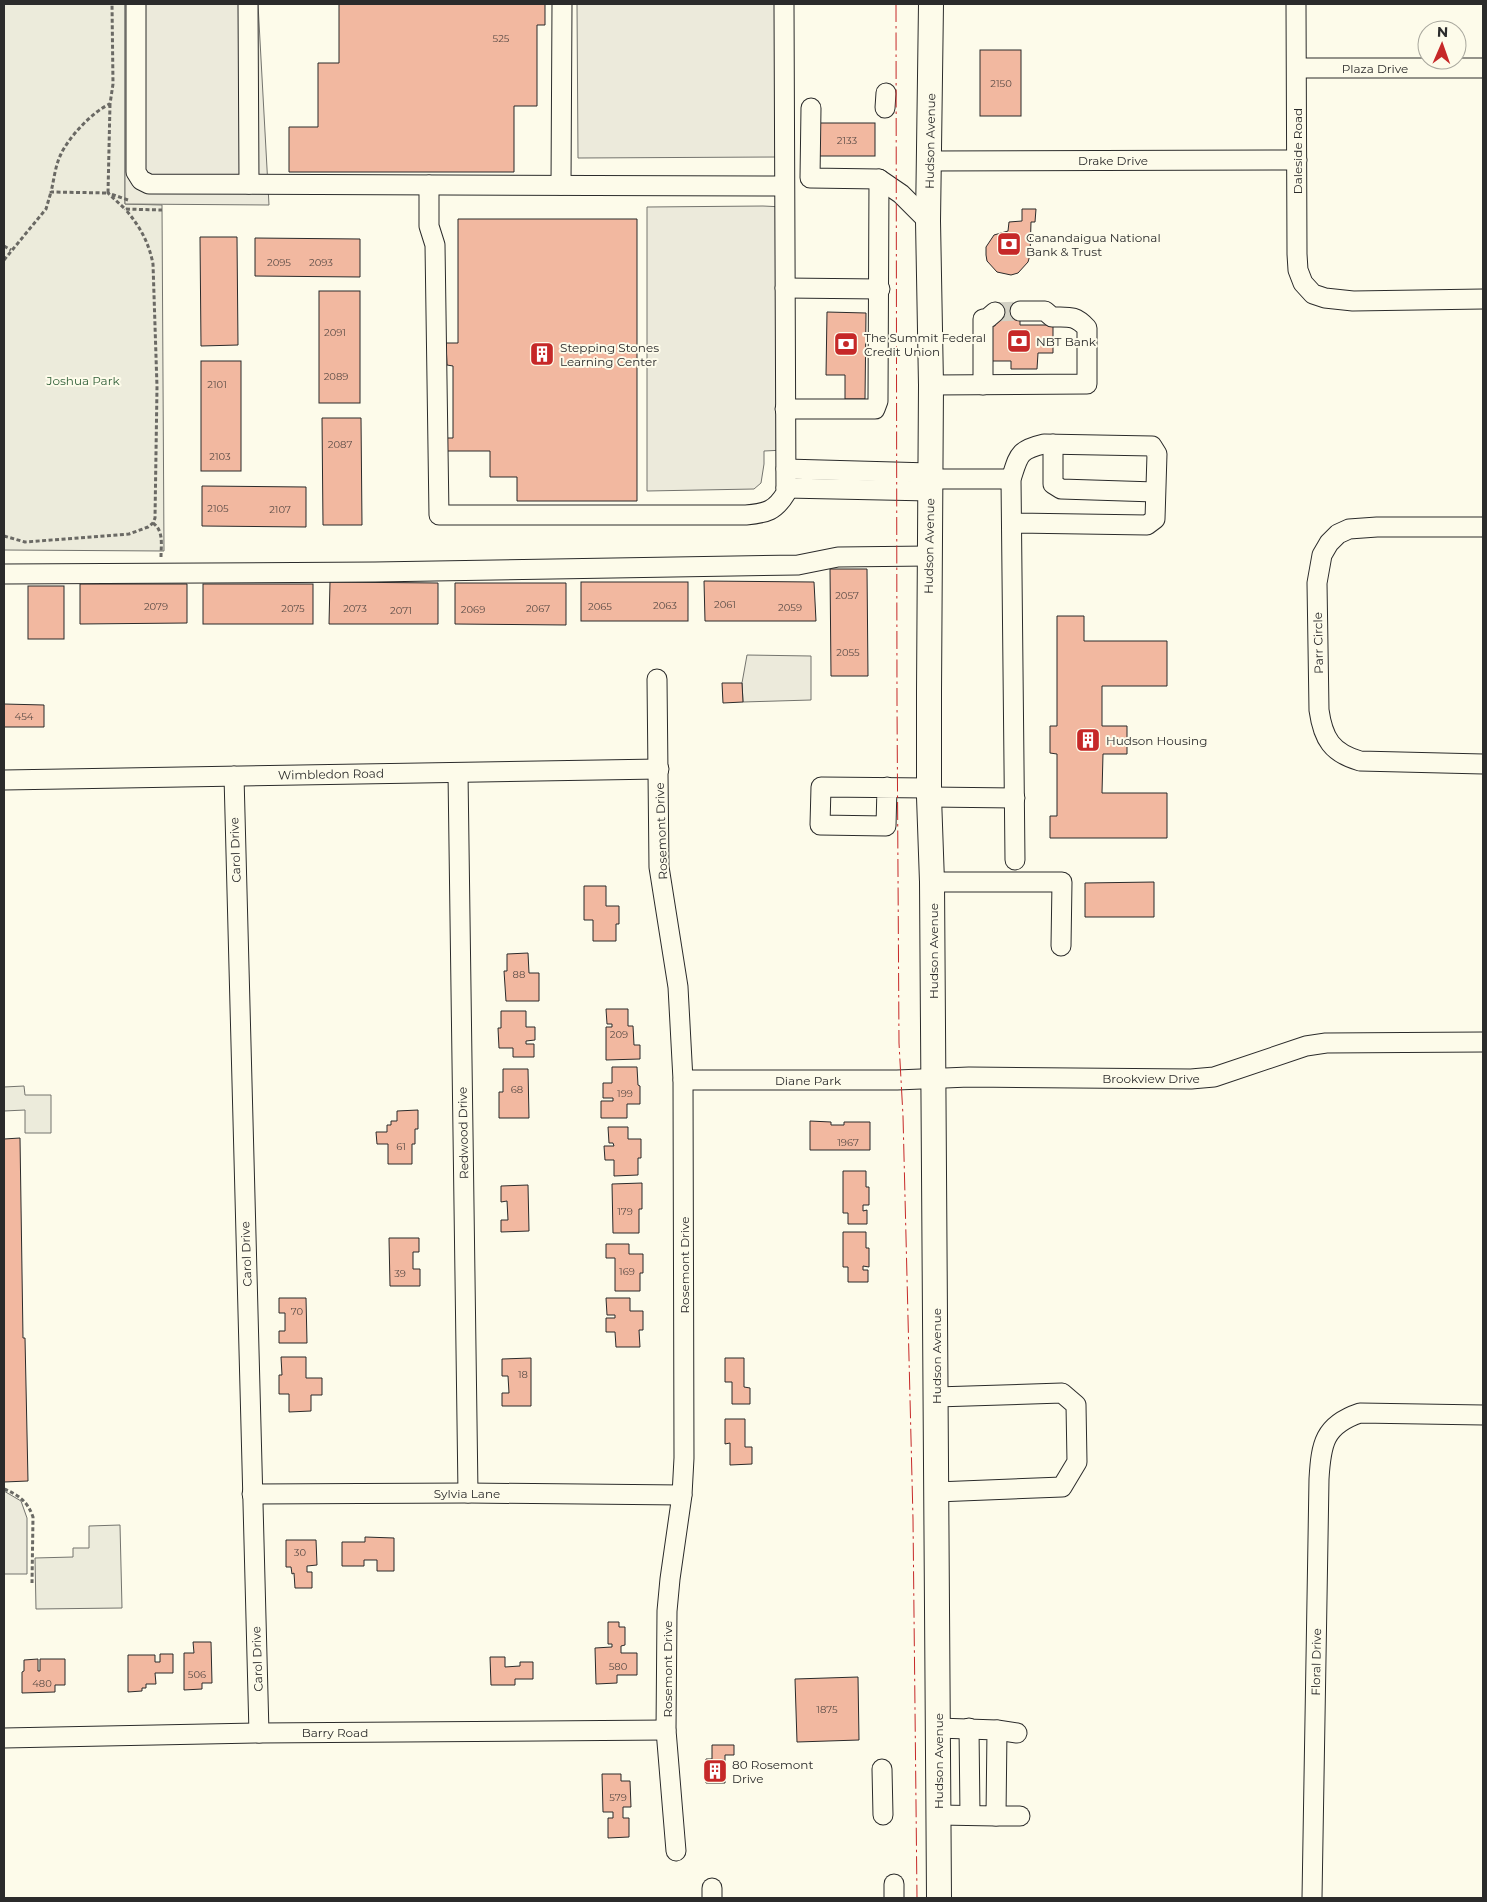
<svg xmlns="http://www.w3.org/2000/svg" width="1487" height="1902" font-family="Montserrat,sans-serif">
	<style>
		.park { fill: #ecebdb; stroke: #74746e }
		.parking { fill: #eceadb; stroke: #74746e }
		.building { fill: #f2b8a0; stroke: #2b2b2b }
		.lines { fill: none; stroke-linecap: round; stroke-linejoin: round }
		.minor-tunnel { stroke: #d3d1c4; stroke-width: 19; stroke-dasharray: 19 9; stroke-linecap: butt }
		.minor-casing { stroke: #2b2b2b; stroke-width: 21 }
		.major-casing { stroke: #2b2b2b; stroke-width: 26 }
		.path { stroke: #6a6964; stroke-width: 3; stroke-dasharray: 4 2.5; stroke-linecap: butt }
		.minor { stroke: #fdfbea; stroke-width: 19 }
		.major { stroke: #fdfbea; stroke-width: 24 }
		.power { stroke: #c62828; stroke-width: 1; stroke-dasharray: 18 4 2.5 4; stroke-linecap: butt }
		.labels { text-anchor: middle; dominant-baseline: central; stroke-width: 4; stroke-linejoin: round; paint-order: stroke }
		.number-label { font-size: 10px; fill: #5d4e48 }
		.street-label { font-size: 12px; fill: #2b2b2b; stroke: #fdfbea }
		.poi-label { font-size: 12px; fill: #2b2b2b; stroke: #fdfbea; text-anchor: start }
		.park-label { font-size: 12px; fill: #34623c; stroke: #fdfbea }
	</style>
	<rect width="100%" height="100%" fill="#fdfbea"/>
	<g class="park">
		<polygon points="4,4 125,4 125,204 162,205 164,551 4,550"/>
		<polygon points="24,1086 25,1095 51,1095 51,1133 25,1133 25,1110 4,1111 4,1087"/>
		<polygon points="120,1525 122,1608 36,1609 35,1558 73,1557 73,1548 89,1548 89,1526"/>
	</g>
	<g class="parking">
		<polygon points="125,4 258,4 269,205 125,204"/>
		<polygon points="577,4 776,4 777,157 578,158"/>
		<polygon points="763,206 784,207 785,450 764,451 764,464 761,483 754,489 647,491 647,207"/>
		<polygon points="747,655 811,656 811,700 743,702 742,683"/>
		<polygon points="4,1491 21,1501 27,1518 27,1574 4,1574"/>
	</g>
	<g class="building">
		<polygon points="339,4 545,4 545,25 537,25 537,106 514,106 514,172 289,172 289,127 318,127 318,63 339,63"/>
		<rect x="980" y="50" width="41" height="66"/>
		<rect x="819" y="123" width="56" height="33"/>
		<polygon points="1022,209 1036,209 1035,222 1031,222 1030,255 1028,262 1018,273 1011,275 997,272 987,261 986,255 986,247 994,235 1008,231 1009,222 1022,221"/>
		<polygon points="458,219 637,219 637,501 517,501 517,477 490,477 490,451 445,451 445,438 453,438 453,366 447,365 446,343 458,343"/>
		<polygon points="200,237 237,237 238,345 201,346"/>
		<polygon points="255,238 360,239 360,277 255,276"/>
		<rect x="319" y="291" width="41" height="112"/>
		<polygon points="995,311 1020,311 1020,325 1053,325 1053,353 1038,353 1037,369 1011,369 1011,361 989,361 992,325 995,326"/>
		<polygon points="827,312 866,313 865,399 845,399 845,375 826,375"/>
		<rect x="201" y="361" width="40" height="110"/>
		<polygon points="322,418 361,418 362,525 323,525"/>
		<polygon points="202,486 306,487 306,527 202,526"/>
		<polygon points="830,569 867,569 868,676 831,676"/>
		<polygon points="704,581 814,582 816,621 705,621"/>
		<polygon points="330,582 438,583 438,624 329,624"/>
		<rect x="581" y="582" width="107" height="39"/>
		<polygon points="455,583 566,583 566,625 455,624"/>
		<polygon points="80,584 187,584 187,623 80,624"/>
		<rect x="203" y="584" width="110" height="40"/>
		<rect x="28" y="586" width="36" height="53"/>
		<polygon points="1057,616 1084,616 1084,641 1167,641 1167,686 1102,686 1102,726 1127,726 1127,754 1103,754 1102,793 1167,793 1167,838 1050,838 1050,816 1057,816 1057,754 1050,753 1050,726 1057,726"/>
		<polygon points="722,683 742,683 743,702 723,703"/>
		<polygon points="4,704 44,705 44,727 4,727"/>
		<polygon points="1154,882 1154,917 1085,917 1085,883"/>
		<polygon points="584,886 606,886 606,906 619,906 619,924 616,924 616,941 593,941 593,920 584,920"/>
		<polygon points="528,953 529,973 539,973 539,1001 506,1001 504,971 507,971 507,954"/>
		<polygon points="606,1009 628,1009 628,1026 633,1026 634,1045 640,1045 640,1059 606,1060 606,1027 612,1027 612,1024 607,1024"/>
		<polygon points="501,1011 526,1011 526,1027 535,1027 535,1040 526,1041 526,1044 534,1044 534,1057 513,1057 513,1048 499,1048 498,1028 501,1028"/>
		<polygon points="612,1067 637,1067 638,1085 640,1086 640,1104 627,1104 627,1118 601,1118 601,1101 613,1101 613,1098 603,1098 603,1083 612,1083"/>
		<polygon points="503,1069 528,1069 529,1118 499,1118 499,1092 503,1092"/>
		<polygon points="418,1110 418,1129 415,1129 415,1144 412,1144 412,1164 388,1164 388,1144 377,1144 376,1132 387,1132 387,1125 391,1125 391,1121 397,1121 397,1111"/>
		<polygon points="810,1121 831,1122 831,1125 844,1125 844,1122 870,1122 870,1150 810,1150"/>
		<polygon points="608,1127 628,1127 628,1139 641,1139 641,1158 638,1158 638,1175 614,1176 614,1160 605,1160 604,1146 614,1146 613,1143 609,1143"/>
		<polygon points="20,1138 23,1338 25,1338 28,1481 4,1482 4,1139"/>
		<polygon points="843,1171 866,1171 866,1187 869,1187 869,1205 863,1205 863,1211 867,1210 867,1224 848,1224 848,1213 843,1213"/>
		<polygon points="642,1183 642,1209 639,1209 639,1233 613,1233 612,1184"/>
		<polygon points="528,1185 529,1231 501,1232 501,1220 508,1220 507,1201 501,1202 501,1186"/>
		<polygon points="843,1232 866,1232 866,1248 869,1248 869,1267 863,1266 863,1270 868,1270 868,1282 848,1282 848,1267 843,1267"/>
		<polygon points="389,1238 419,1238 419,1252 413,1252 413,1269 420,1269 420,1286 390,1286"/>
		<polygon points="606,1244 629,1244 629,1254 643,1254 643,1273 640,1273 640,1291 615,1291 615,1258 606,1258"/>
		<polygon points="279,1298 306,1298 307,1343 279,1343 279,1331 285,1331 285,1313 279,1313"/>
		<polygon points="606,1298 630,1298 630,1311 643,1311 643,1330 639,1330 640,1347 616,1347 615,1332 606,1332 606,1318 615,1318 615,1315 607,1315"/>
		<polygon points="281,1357 306,1357 306,1378 322,1378 322,1395 311,1395 311,1411 289,1412 289,1394 279,1394 279,1375 282,1375"/>
		<polygon points="531,1358 531,1406 502,1406 502,1393 509,1393 508,1376 502,1376 502,1359"/>
		<polygon points="725,1358 744,1358 744,1387 750,1388 750,1404 732,1404 732,1382 725,1382"/>
		<polygon points="725,1419 745,1419 745,1447 752,1447 752,1464 730,1465 730,1443 725,1444"/>
		<polygon points="365,1537 394,1538 394,1571 377,1571 377,1560 364,1560 364,1566 342,1566 342,1542 365,1542"/>
		<polygon points="286,1540 316,1540 317,1565 307,1566 307,1572 312,1572 312,1588 295,1588 294,1573 292,1574 291,1567 286,1567"/>
		<polygon points="608,1622 619,1622 619,1627 625,1627 625,1645 621,1646 621,1653 637,1653 637,1675 617,1675 617,1683 596,1684 595,1648 612,1647 612,1644 608,1644"/>
		<polygon points="193,1642 211,1642 212,1683 202,1683 202,1689 184,1690 184,1653 194,1653"/>
		<polygon points="160,1654 173,1654 173,1673 155,1673 156,1684 146,1684 146,1688 142,1688 142,1691 128,1692 128,1655 155,1655 155,1662 160,1662"/>
		<polygon points="490,1657 505,1657 505,1667 520,1666 520,1662 533,1662 533,1679 515,1679 515,1685 491,1685"/>
		<polygon points="38,1659 38,1671 40,1671 40,1659 65,1659 65,1685 55,1685 55,1692 22,1693 22,1672 24,1671 24,1660"/>
		<polygon points="858,1677 859,1740 797,1742 795,1679"/>
		<polygon points="712,1745 734,1745 734,1755 725,1755 725,1783 706,1783 706,1759 712,1759"/>
		<polygon points="602,1774 621,1774 621,1781 630,1781 631,1807 623,1807 623,1818 629,1818 629,1837 608,1838 608,1818 613,1818 613,1812 603,1812"/>
	</g>
	<g class="lines">
		<polyline class="minor-tunnel" points="995,312 1020,311"/>
		<defs>
			<g id="minor">
				<polyline points="136,4 136,172 141,180 149,184 784,186"/>
				<polyline points="248,4 249,184"/>
				<polyline points="1296,4 1297,254 1298,270 1303,283 1313,294 1325,298 1353,301 1483,299"/>
				<polyline points="1297,68 1483,68"/>
				<polyline points="811,108 810,178 879,179 901,194 928,221"/>
				<polyline points="885,108 886,93"/>
				<polyline points="929,161 1297,160"/>
				<path d="M429,185V226L435,245L439,515H746C767,513 775,511 786,493L784,4"/>
				<polyline points="561,185 562,4"/>
				<polyline points="785,288 880,289"/>
				<path d="M931,385L1087,384V328C1075,315 1069,317 1052,317L1045,311H1020"/>
				<polyline points="983,385 983,319 988,318 995,312"/>
				<polyline points="785,409 875,409 878,401 879,179"/>
				<polyline points="1053,444 1053,484 1061,489 1155,492"/>
				<polyline points="786,469 930,473"/>
				<polyline points="930,479 1011,479"/>
				<polyline points="786,488 930,491"/>
				<path d="M1012,523L1147,525L1155,519L1157,454L1152,446L1044,444C1018,450 1019,455 1011,479L1015,860"/>
				<path d="M1483,527H1377L1349,529L1338,534L1329,543L1322,555L1317,583L1319,710C1323,739 1332,753 1360,761L1483,764"/>
				<polyline points="4,574 375,572 798,565 838,557 929,556"/>
				<polyline points="657,679 659,867 678,987 683,1080 684,1458 682,1495 670,1579 667,1611 666,1730 676,1851"/>
				<polyline points="458,773 468,1493"/>
				<polyline points="234,776 259,1733"/>
				<polyline points="4,780 659,769"/>
				<polyline points="887,787 886,826 820,825 821,787 929,788"/>
				<polyline points="929,797 1015,798"/>
				<polyline points="932,882 1062,882 1061,946"/>
				<polyline points="683,1080 897,1080 969,1077 1191,1079 1214,1077 1306,1046 1326,1043 1483,1042"/>
				<polyline points="936,1397 1062,1393 1076,1405 1077,1462 1062,1487 936,1492"/>
				<polyline points="252,1494 468,1493 682,1495"/>
				<polyline points="938,1728 997,1730 996,1816 939,1815"/>
				<polyline points="969,1728 970,1815"/>
				<polyline points="997,1730 1017,1733"/>
				<polyline points="4,1738 259,1733 666,1730"/>
				<polyline points="882,1769 883,1815"/>
				<polyline points="996,1816 1020,1816"/>
				<polyline points="894,1884 894,1898"/>
				<polyline points="712,1888 712,1898"/>
				<path d="M1312,1898L1319,1479C1321,1444 1324,1425 1360,1413L1483,1415"/>
			</g>
			<polyline id="major" points="931,4 928,221 931,385 929,692 929,797 932,882 939,1898"/>
		</defs>
		<use href="#minor" class="minor-casing"/>
		<use href="#major" class="major-casing"/>
		<g class="path">
			<path d="M110,104L108,193L51,192C54,180 55,166 61,154C69,137 93,111 110,104L113,84L112,4"/>
			<polyline points="128,200 108,193 125,209 162,210"/>
			<polyline points="4,246 11,250"/>
			<polyline points="4,260 46,209 51,192"/>
			<path d="M153,523C164,531 161,545 161,557"/>
			<path d="M4,536L25,542L129,534L148,527L153,523L155,518L157,387L153,264C149,243 140,226 125,209"/>
			<path d="M4,1489C19,1495 28,1502 33,1517L32,1583"/>
		</g>
		<use href="#minor" class="minor"/>
		<use href="#major" class="major"/>
		<polyline class="power" points="896,4 897,703 899,1043 903,1116 913,1519 917,1898"/>
	</g>
	<defs>
		<symbol id="bank-square" viewBox="-11 -11 22 22"><rect x="-9" y="-9" width="18" height="18" rx="4" fill="#c62828" stroke="#fdfbea"/><path d="M-6-4H6V4H-6ZM0-2.3a2.3 2.3 0 1 0 0 4.6a2.3 2.3 0 1 0 0-4.6Z" fill="#fff"/></symbol>
		<symbol id="building-square" viewBox="-11 -11 22 22"><rect x="-9" y="-9" width="18" height="18" rx="4" fill="#c62828" stroke="#fdfbea"/><path d="M-4-6H4V6H1V3H-1V6H-4ZM-2.5-4.3h1.7v1.8h-1.7ZM.8-4.3h1.7v1.8H.8ZM-2.5-1h1.7V.8h-1.7ZM.8-1h1.7V.8H.8Z" fill="#fff"/></symbol>
	</defs>
	<g fill-rule="evenodd">
		<use href="#bank-square" x="995" y="230" width="28" height="28"/>
		<use href="#bank-square" x="1005" y="327" width="28" height="28"/>
		<use href="#bank-square" x="832" y="330" width="28" height="28"/>
		<use href="#building-square" x="528" y="340" width="28" height="28"/>
		<use href="#building-square" x="1074" y="726" width="28" height="28"/>
		<use href="#building-square" x="701" y="1757" width="28" height="28"/>
	</g>
	<g class="labels">
		<g class="number-label">
			<text x="501" y="38">525</text>
			<text x="1001" y="83">2150</text>
			<text x="847" y="140">2133</text>
			<text x="279" y="262">2095</text>
			<text x="321" y="262">2093</text>
			<text x="335" y="332">2091</text>
			<text x="336" y="376">2089</text>
			<text x="217" y="384">2101</text>
			<text x="340" y="444">2087</text>
			<text x="220" y="456">2103</text>
			<text x="218" y="508">2105</text>
			<text x="280" y="509">2107</text>
			<text x="847" y="595">2057</text>
			<text x="725" y="604">2061</text>
			<text x="665" y="605">2063</text>
			<text x="156" y="606">2079</text>
			<text x="600" y="606">2065</text>
			<text x="790" y="607">2059</text>
			<text x="293" y="608">2075</text>
			<text x="355" y="608">2073</text>
			<text x="538" y="608">2067</text>
			<text x="473" y="609">2069</text>
			<text x="401" y="610">2071</text>
			<text x="848" y="652">2055</text>
			<text x="24" y="716">454</text>
			<text x="519" y="974">88</text>
			<text x="619" y="1034">209</text>
			<text x="517" y="1089">68</text>
			<text x="625" y="1093">199</text>
			<text x="848" y="1142">1967</text>
			<text x="401" y="1146">61</text>
			<text x="625" y="1211">179</text>
			<text x="627" y="1271">169</text>
			<text x="400" y="1273">39</text>
			<text x="297" y="1311">70</text>
			<text x="523" y="1374">18</text>
			<text x="300" y="1552">30</text>
			<text x="618" y="1666">580</text>
			<text x="197" y="1674">506</text>
			<text x="42" y="1683">480</text>
			<text x="827" y="1709">1875</text>
			<text x="618" y="1797">579</text>
		</g>
		<g class="street-label">
			<text x="1375" y="68">Plaza Drive</text>
			<text transform="translate(930 141) rotate(-89)">Hudson Avenue</text>
			<text transform="translate(1297 151) rotate(-90)">Daleside Road</text>
			<text x="1113" y="160">Drake Drive</text>
			<text transform="translate(929 546) rotate(-89)">Hudson Avenue</text>
			<text transform="translate(1318 643) rotate(-91)">Parr Circle</text>
			<text transform="translate(331 774) rotate(-1)">Wimbledon Road</text>
			<text transform="translate(661 831) rotate(-92)">Rosemont Drive</text>
			<text transform="translate(235 850) rotate(-92)">Carol Drive</text>
			<text transform="translate(933 951) rotate(-90)">Hudson Avenue</text>
			<text x="1151" y="1078">Brookview Drive</text>
			<text x="808" y="1080">Diane Park</text>
			<text transform="translate(463 1133) rotate(-91)">Redwood Drive</text>
			<text transform="translate(246 1254) rotate(-92)">Carol Drive</text>
			<text transform="translate(684 1265) rotate(-90)">Rosemont Drive</text>
			<text transform="translate(936 1356) rotate(-90)">Hudson Avenue</text>
			<text x="467" y="1493">Sylvia Lane</text>
			<text transform="translate(257 1659) rotate(-92)">Carol Drive</text>
			<text transform="translate(1316 1662) rotate(-89)">Floral Drive</text>
			<text transform="translate(667 1669) rotate(-90)">Rosemont Drive</text>
			<text x="335" y="1732">Barry Road</text>
			<text transform="translate(938 1761) rotate(-90)">Hudson Avenue</text>
		</g>
		<g class="poi-label">
			<text x="1026" y="237">Canandaigua National<tspan x="1026" dy="14">Bank &amp; Trust</tspan></text>
			<text x="864" y="337">The Summit Federal<tspan x="864" dy="14">Credit Union</tspan></text>
			<text x="1036" y="341">NBT Bank</text>
			<text x="560" y="347">Stepping Stones<tspan x="560" dy="14">Learning Center</tspan></text>
			<text x="1106" y="740">Hudson Housing</text>
			<text x="732" y="1764">80 Rosemont<tspan x="732" dy="14">Drive</tspan></text>
		</g>
		<g class="park-label">
			<text x="83" y="380">Joshua Park</text>
		</g>
	</g>
	<rect width="1487" height="1902" fill="none" stroke="#2b2b2b" stroke-width="10"/>
	<g transform="translate(1442 45) rotate(2)"><circle r="24" fill="#fdfbea" stroke="#a9a89e"/>
	<path d="M0-4L9 19L0 12L-9 19Z" fill="#c62828"/>
	<text y="-8" font-size="14" font-weight="bold" text-anchor="middle" fill="#2b2b2b">N</text>
	</g>
</svg>
